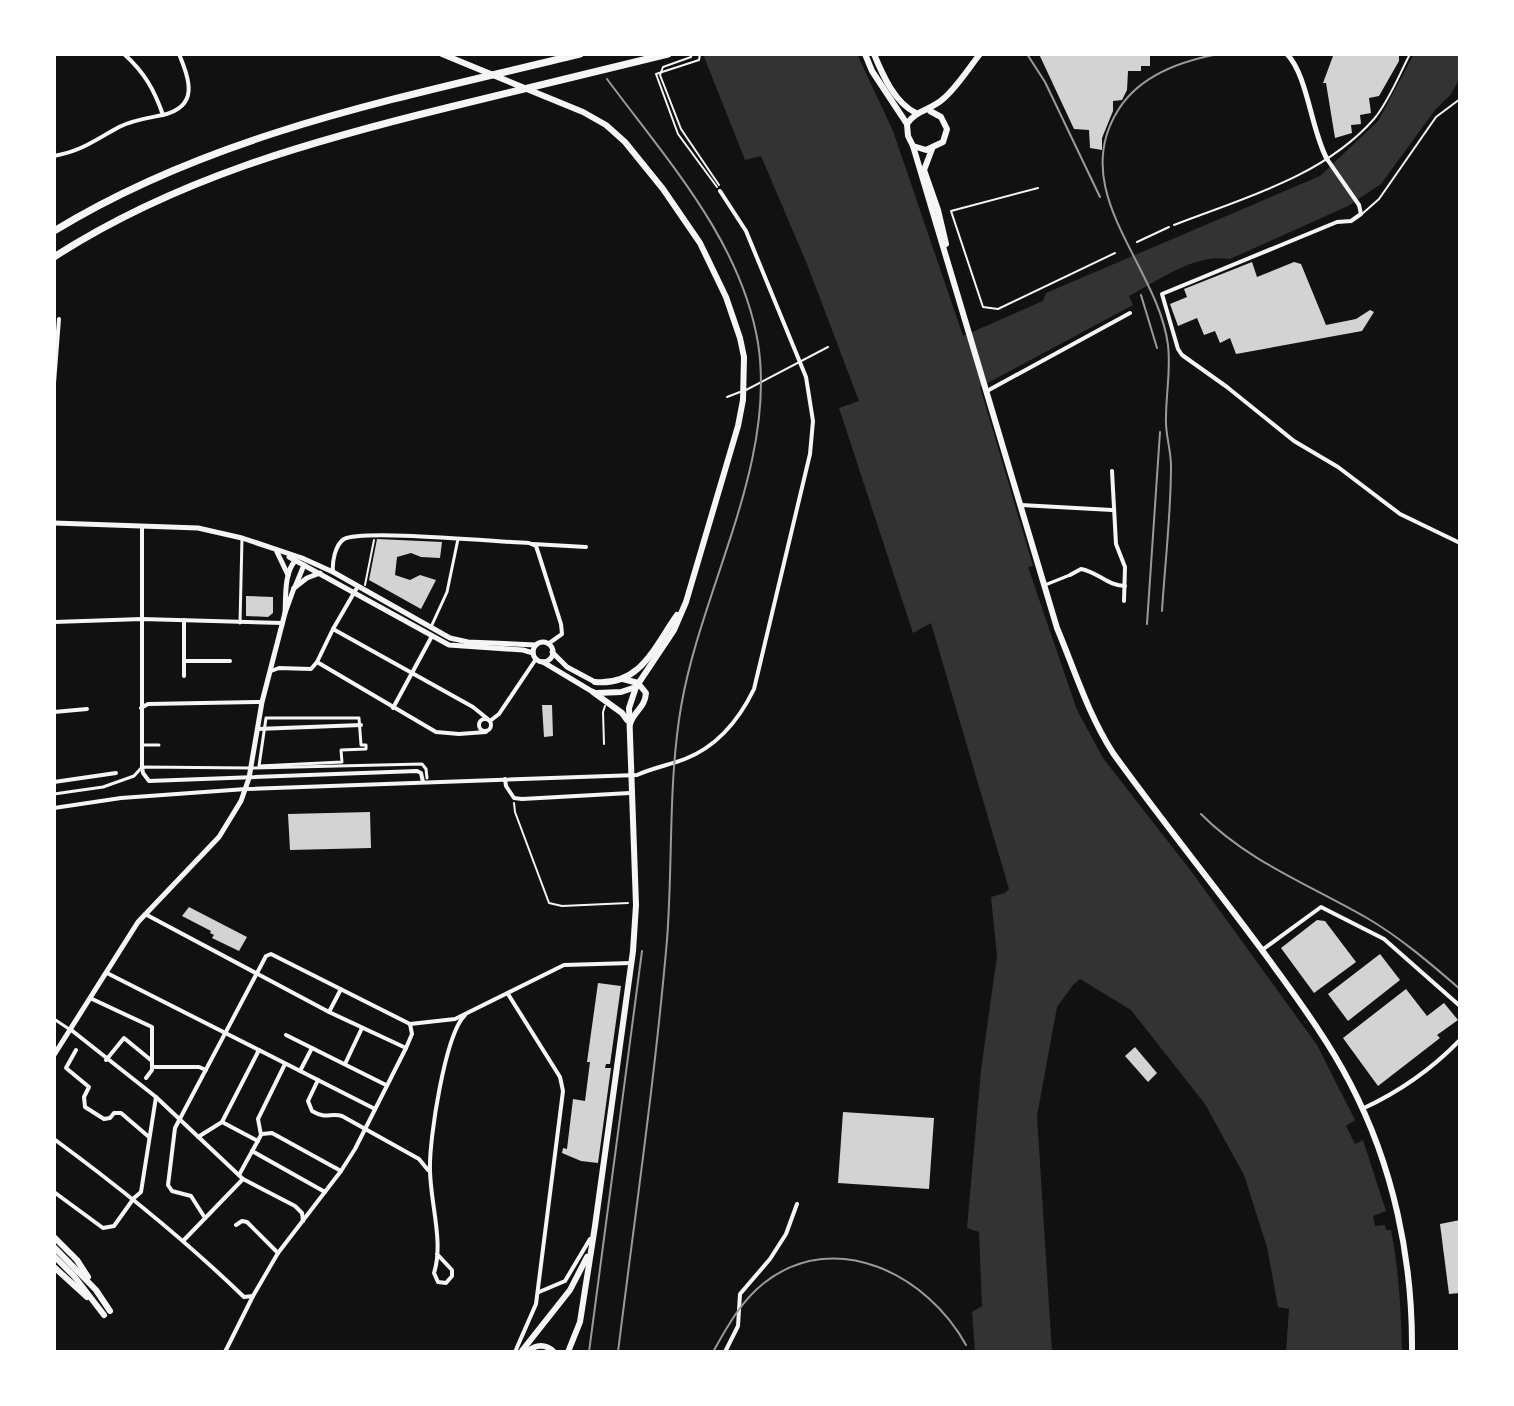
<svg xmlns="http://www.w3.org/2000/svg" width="1514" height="1406" font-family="Georgia,serif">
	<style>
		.water { fill: #333 }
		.building { fill: #d3d3d3 }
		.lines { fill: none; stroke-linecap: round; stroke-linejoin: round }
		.path { stroke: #f5f5f5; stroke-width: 2 }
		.service { stroke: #f5f5f5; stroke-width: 2 }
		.pedestrian { stroke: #f5f5f5; stroke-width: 3 }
		.minor { stroke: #f5f5f5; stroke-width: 4 }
		.tertiary { stroke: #f5f5f5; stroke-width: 5 }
		.secondary { stroke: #f5f5f5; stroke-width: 5 }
		.primary { stroke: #f5f5f5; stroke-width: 6 }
		.motorway { stroke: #f5f5f5; stroke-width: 7 }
		.rail { stroke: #9a9a9a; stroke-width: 2 }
	</style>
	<rect width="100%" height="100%" fill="#111"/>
	<path class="water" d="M703,54H857L893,131L963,336L1043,301L1046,293L1320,176L1378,121L1414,54H1460V78L1451,94L1435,110L1381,184L1348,206L1230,259C1195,253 1159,280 1129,296L1133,305L980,387L1033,566L1028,567L1077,710L1103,758L1191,871L1317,1045L1355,1120L1346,1126L1355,1144L1363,1140L1386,1211L1373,1216L1375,1226L1385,1225L1386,1230H1391C1399,1270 1401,1311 1402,1352H1286L1289,1309L1278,1307L1267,1247L1244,1175L1205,1104L1131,1010L1080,979L1073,985L1057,1007L1037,1116L1052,1352H975L972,1312L982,1306L979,1232L967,1228L981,1070L997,956L991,897L1005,893L1009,889L931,623L913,633L839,408L859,401L807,264L761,156L745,160Z"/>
	<g class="building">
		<polygon points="1039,54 1150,55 1150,66 1141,66 1141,71 1128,71 1127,90 1122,100 1113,101 1113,111 1102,138 1102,150 1090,148 1089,130 1074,129"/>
		<polygon points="1342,54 1399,54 1399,61 1379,96 1369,98 1371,113 1360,115 1361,124 1351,125 1352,133 1335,138 1326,83 1323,83 1333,56"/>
		<polygon points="1252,262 1257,277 1294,262 1301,264 1326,325 1356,319 1370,310 1374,312 1362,331 1236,354 1230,338 1220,343 1215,331 1204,335 1197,318 1178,326 1170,304 1187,297 1184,289"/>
		<polygon points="377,539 442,542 440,558 421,557 411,553 397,557 395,575 410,580 420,575 436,580 421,609 369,580"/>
		<polygon points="246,596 273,597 273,613 268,617 246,616"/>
		<polygon points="542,705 552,705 553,736 544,737"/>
		<polygon points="370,812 371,848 290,850 288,814"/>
		<polygon points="189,907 247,937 239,951 212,938 214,935 210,933 211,931 182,916"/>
		<polygon points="1317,920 1325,921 1356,962 1314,993 1281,948"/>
		<polygon points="1380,954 1400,980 1348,1021 1328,994"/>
		<polygon points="598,983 621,986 610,1064 606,1064 605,1068 611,1068 598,1163 581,1161 562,1153 563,1148 567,1149 573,1099 585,1101 590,1062 587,1062"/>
		<polygon points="1406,989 1427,1016 1444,1003 1458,1020 1437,1035 1440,1038 1378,1086 1343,1038"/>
		<polygon points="1135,1047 1157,1073 1148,1082 1125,1056"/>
		<polygon points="843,1112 934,1118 929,1189 838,1183"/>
		<polygon points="1460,1220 1460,1293 1449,1294 1440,1224"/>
	</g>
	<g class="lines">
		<g class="path">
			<polyline points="692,54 691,57 663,67 660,75 681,129 719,185"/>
			<polyline points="700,54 699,60 656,74 678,134 717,187"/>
			<polyline points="1137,242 1169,227"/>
			<polyline points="365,585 374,540"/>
			<polyline points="514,803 515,812 549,903 562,906 628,903"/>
		</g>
		<g class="service">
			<polyline points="1038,188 951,211 983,307 998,309 1115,253"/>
			<polyline points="1362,214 1379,199 1436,117 1460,99"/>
			<path d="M1174,225C1243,198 1323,177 1374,119C1389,101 1399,75 1410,54"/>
			<polyline points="746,390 828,347"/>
			<polyline points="727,397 740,392"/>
			<polyline points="604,744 603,712 605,706"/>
		</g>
		<g class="pedestrian">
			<polyline points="1045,585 1070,575"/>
			<polyline points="240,623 242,538"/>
			<polyline points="431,627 447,592 458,539"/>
			<polygon points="266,718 359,718 361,745 366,745 366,749 341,750 342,762 259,766"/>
			<polyline points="143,745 159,745"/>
			<polyline points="54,794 103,787 134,776 142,767 251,768 422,764 426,769 427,778"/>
			<polyline points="54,1019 69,1029"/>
		</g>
		<g class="minor">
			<path d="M163,115C200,106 189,79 179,54"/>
			<path d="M54,156C82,151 95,140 119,127C133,120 148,118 163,115C154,89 144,72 124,54"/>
			<polyline points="1327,159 1359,205 1361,214 1351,221 1337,222 1162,294 1178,349 1182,355 1227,387 1294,441 1338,467 1400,514 1460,543"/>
			<polyline points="54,383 59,319"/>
			<polyline points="987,391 1130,313"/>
			<polyline points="1112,471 1116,544 1125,567 1124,601"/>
			<polyline points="1021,505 1112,510"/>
			<polyline points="142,526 142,767 143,773 149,781 417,771 421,773 423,782"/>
			<polyline points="533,544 586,547"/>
			<path d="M333,572C332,562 335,545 344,539C363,529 499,542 529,543L536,546L538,552L561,624L562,634L548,644"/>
			<path d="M1070,575L1081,569C1098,572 1108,586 1125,586"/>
			<polyline points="54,622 142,619 283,623"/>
			<polyline points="333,629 473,707 489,720"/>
			<polyline points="184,661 230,661"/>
			<polyline points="317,662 436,732 459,734 486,732"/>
			<polyline points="271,671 279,668 311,669 317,662 333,629 358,586"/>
			<polyline points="184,676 184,620"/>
			<polyline points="141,708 148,704 261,702"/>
			<polyline points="393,708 432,636"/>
			<polyline points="54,712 87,709"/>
			<circle cx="485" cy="725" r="6"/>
			<polyline points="490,721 499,714 536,659"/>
			<polyline points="257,729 361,725"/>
			<polyline points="505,779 506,786 514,798 522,799 630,793"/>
			<polyline points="54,782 116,773"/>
			<path d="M54,808L121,798L246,789L637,775C652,768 669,765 685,759C718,746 739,720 754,689L810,454L813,421L806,377L746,231L720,191"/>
			<polyline points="145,914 329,1012 406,1048"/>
			<polyline points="1262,950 1321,907 1384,939 1460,1006"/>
			<polyline points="107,973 375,1109"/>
			<polyline points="508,994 560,1077 563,1091 536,1304 515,1352"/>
			<polyline points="90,998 152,1027 152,1070 146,1078"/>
			<polyline points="329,1012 341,989"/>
			<polyline points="410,1024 455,1019 564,965 631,963"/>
			<polyline points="70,1029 156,1097 243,1179 295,1206 302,1213 303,1221"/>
			<polyline points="286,1035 312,1048"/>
			<polyline points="76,1050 66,1068 89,1087 84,1097 85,1107 104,1119 110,1118 114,1113 121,1113 149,1137"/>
			<polyline points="106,1060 124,1038 152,1061"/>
			<polyline points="345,1064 362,1028"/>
			<polyline points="152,1067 199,1067 206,1070"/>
			<polyline points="300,1071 312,1048 386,1085"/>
			<path d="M318,1080L308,1101L312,1111C327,1120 330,1112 342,1116L419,1159L428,1170"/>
			<path d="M1362,1109C1399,1092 1431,1070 1460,1040"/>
			<polyline points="222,1122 258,1141"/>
			<polyline points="262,1134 272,1133 341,1171"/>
			<polyline points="198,1137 222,1122 259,1050"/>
			<path d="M54,1139C122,1189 183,1238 244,1297L253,1296"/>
			<polyline points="252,1151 325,1192"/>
			<polyline points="239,1175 261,1135 258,1119 285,1064"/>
			<polyline points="54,1192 103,1228 114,1226 134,1198 141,1192 156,1097"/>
			<polyline points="205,1218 191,1196 172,1191 168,1185 175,1128 266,956 271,954 410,1024"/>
			<polyline points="236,1225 242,1221 247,1222 278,1253"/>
			<polyline points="184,1240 243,1179"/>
			<path d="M437,1254L452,1270V1276L446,1283L438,1282L434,1273C444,1242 430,1202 430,1169C429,1140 445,1034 465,1015"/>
			<polyline points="539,1292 565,1281 590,1239"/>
			<polyline points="225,1352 253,1296 278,1253 341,1171 355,1149 406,1048 412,1034 410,1024"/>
			<polyline points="725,1352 738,1326 740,1294 770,1259 786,1234 797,1204"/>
		</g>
		<g class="tertiary">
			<path d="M1287,54C1308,76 1311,130 1327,159"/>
			<polyline points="54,1055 138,922 219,837 241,801 249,778 262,702 285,613 294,588"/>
		</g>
		<g class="secondary">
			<polyline points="54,523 198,528 242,538 302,558 333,572 450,638 468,642 536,645"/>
			<polyline points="277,552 288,575"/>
			<polyline points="289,557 449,645 523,650 533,653"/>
			<polyline points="295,587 304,565"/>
			<polyline points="294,588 307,578 320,573"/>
			<path d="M285,613C286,597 284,573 295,561"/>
			<circle cx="543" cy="652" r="10"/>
			<polyline points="552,652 567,667 595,682"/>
			<polyline points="543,662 593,692"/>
		</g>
		<g class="primary">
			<polyline points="442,54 583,112 606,125 625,142 663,189 700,243 726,297 740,338 744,357 743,400 738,426 686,602 674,630 636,687 629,708 636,905 633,951 595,1226 580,1322 568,1352"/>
			<polyline points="865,54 872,71 907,124"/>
			<path d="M874,54C883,76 895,103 916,113"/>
			<path d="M930,111L941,117L947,129L943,142L926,150L913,146L908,136L907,124C916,110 931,110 943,99C957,87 968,69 980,54"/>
			<path d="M913,146L1057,628C1075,671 1088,714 1113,753C1164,824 1219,891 1270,961C1298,1000 1328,1040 1350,1083C1393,1165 1413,1259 1412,1352"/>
			<polyline points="932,149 924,170 938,210 946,244"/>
			<path d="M623,679L638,683L646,693C645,708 634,711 630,724"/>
			<path d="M595,682C641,686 654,647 677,615"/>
			<polyline points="593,692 622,713 627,720"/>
			<polyline points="597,693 621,692 636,687"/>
			<polyline points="54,1237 77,1260 88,1277"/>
			<polyline points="54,1247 96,1290 110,1311"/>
			<polyline points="54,1256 74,1276 104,1315"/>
			<polyline points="54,1267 87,1297"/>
			<polyline points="521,1352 570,1290 587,1257"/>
			<path d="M527,1352C536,1344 546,1344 554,1352"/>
		</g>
		<g class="motorway">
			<path d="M54,231C214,133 400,98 580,54"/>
			<path d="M54,257C175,179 311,141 450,107C523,89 595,72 668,54"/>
		</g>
		<g class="rail">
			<polyline points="1027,54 1045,82 1100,197"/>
			<path d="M607,79C667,160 741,241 758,343C777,464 701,589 681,707C668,784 673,862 667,940C655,1078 635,1215 618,1352"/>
			<polyline points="1141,295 1157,348"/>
			<path d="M1162,611C1165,563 1171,514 1171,466C1171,449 1165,434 1166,418C1166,393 1171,369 1168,345C1158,266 1068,193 1117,112C1138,76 1180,61 1219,54"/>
			<polyline points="1147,624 1160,432"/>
			<path d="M1201,814C1247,861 1310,885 1367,918C1401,938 1431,964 1460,989"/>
			<polyline points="589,1352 642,951"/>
			<path d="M713,1352C727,1327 741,1301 764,1283C835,1227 928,1275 966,1345"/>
		</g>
	</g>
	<rect width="1514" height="1406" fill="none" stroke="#ffffff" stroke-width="112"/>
</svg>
